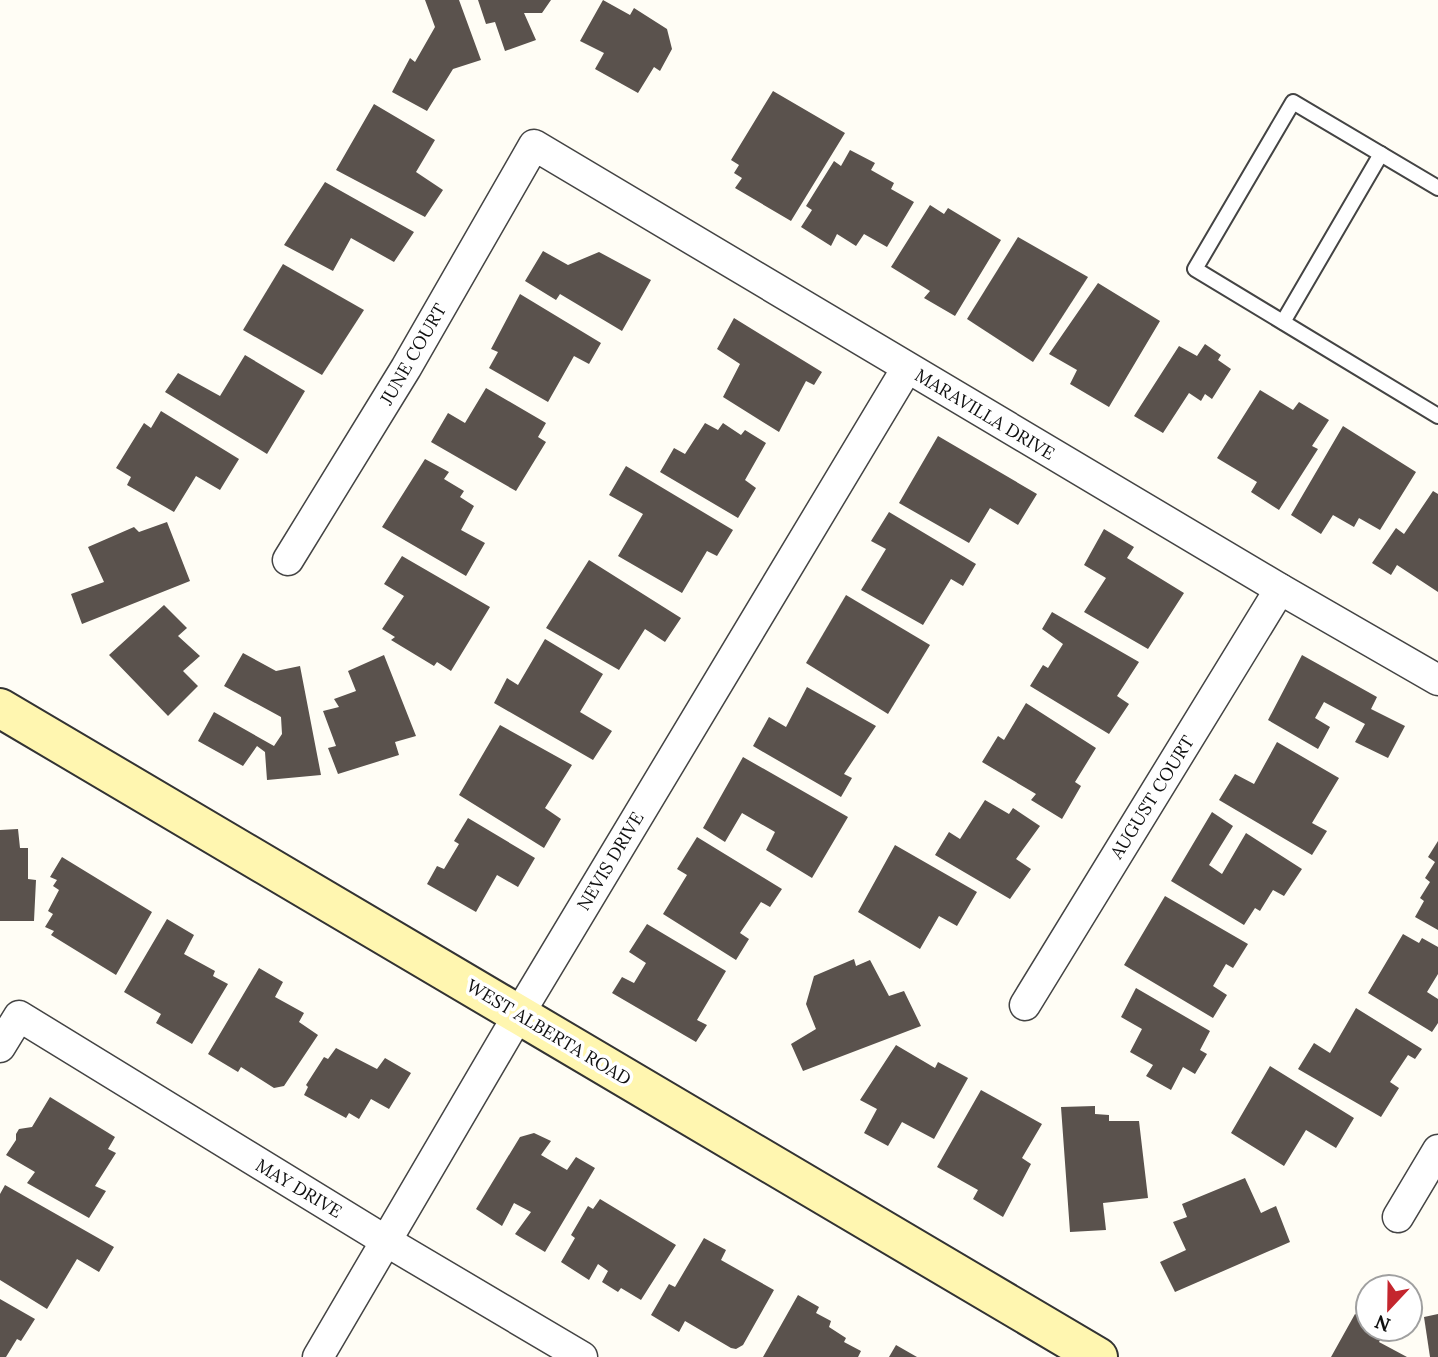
<svg xmlns="http://www.w3.org/2000/svg" width="1438" height="1357" font-family="Lora,serif">
	<style>
		.building { fill: #5a524d }
		.lines { fill: none; stroke-linecap: round; stroke-linejoin: round }
		.lane-casing { stroke: #444; stroke-width: 18 }
		.street-casing { stroke: #444; stroke-width: 33 }
		.secondary-casing { stroke: #333; stroke-width: 42 }
		.lane { stroke: #fff; stroke-width: 14 }
		.street { stroke: #fff; stroke-width: 30 }
		.secondary { stroke: #fff6b0; stroke-width: 38 }
		.labels { text-anchor: middle; dominant-baseline: central; stroke-width: 7; stroke-linejoin: round; paint-order: stroke }
		.street-label { font-size: 18px; fill: #111; stroke: #fff }
	</style>
	<rect width="100%" height="100%" fill="#fffdf5"/>
	<g class="building">
		<polygon points="425,0 459,0 481,60 453,69 427,111 392,92 410,58 415,62 435,27"/>
		<polygon points="478,0 551,0 542,13 524,13 536,40 505,51 495,22 486,24"/>
		<polygon points="603,0 630,15 634,8 667,29 672,49 660,71 654,67 638,93 595,69 604,53 580,41"/>
		<polygon points="773,91 845,133 791,221 735,188 742,178 734,173 739,165 731,160"/>
		<polygon points="374,104 435,140 416,172 443,190 425,217 336,170"/>
		<polygon points="850,150 875,163 871,170 894,183 891,189 914,202 887,247 864,234 856,246 837,234 831,246 801,227 812,210 806,206 834,161 841,166"/>
		<polygon points="325,182 414,232 394,262 351,238 333,271 284,245"/>
		<polygon points="930,205 944,214 948,208 1001,240 955,316 924,298 930,291 891,267"/>
		<polygon points="1018,237 1088,277 1033,362 967,319"/>
		<polygon points="543,251 568,265 599,252 651,280 622,331 560,294 556,300 525,281"/>
		<polygon points="283,264 364,310 322,375 243,330"/>
		<polygon points="1098,283 1160,321 1109,407 1070,384 1077,370 1049,354"/>
		<polygon points="520,294 601,343 589,364 574,356 548,402 489,368 498,352 491,349"/>
		<polygon points="734,318 822,372 814,385 806,381 779,432 723,397 740,364 717,349"/>
		<polygon points="1205,344 1221,355 1218,360 1231,369 1212,399 1205,394 1201,401 1189,393 1163,433 1134,416 1179,346 1197,356"/>
		<polygon points="245,355 305,391 267,454 165,392 178,373 220,396"/>
		<polygon points="486,388 546,423 538,437 546,442 516,491 431,442 448,413 465,423"/>
		<polygon points="1260,390 1293,410 1299,402 1329,420 1312,446 1318,449 1279,510 1251,492 1257,482 1217,458"/>
		<polygon points="161,411 239,459 220,490 196,476 174,512 127,485 131,477 116,468 144,423 151,428"/>
		<polygon points="705,423 718,430 723,423 741,435 745,430 766,443 745,480 756,488 738,518 660,472 674,448 685,454"/>
		<polygon points="1343,426 1416,472 1380,530 1359,518 1354,527 1333,515 1321,534 1291,515"/>
		<polygon points="938,436 1037,494 1018,525 990,508 969,543 899,503"/>
		<polygon points="425,459 449,472 444,479 464,491 460,497 474,506 461,530 485,543 466,576 382,527"/>
		<polygon points="626,466 733,530 717,556 707,551 682,593 618,556 643,514 609,495"/>
		<polygon points="1433,491 1438,494 1438,592 1397,565 1391,575 1372,563 1396,528 1404,534"/>
		<polygon points="889,512 976,564 963,586 951,579 923,625 861,590 886,549 871,541"/>
		<polygon points="167,522 190,581 82,624 71,594 104,582 88,547 134,527 139,532"/>
		<polygon points="1104,529 1134,547 1127,558 1184,593 1148,649 1084,612 1106,578 1084,565"/>
		<polygon points="402,556 490,607 451,671 437,662 434,666 391,640 395,637 382,629 404,596 384,584"/>
		<polygon points="589,560 681,618 665,642 645,629 619,670 546,628"/>
		<polygon points="846,595 930,645 888,714 806,663"/>
		<polygon points="164,605 187,628 178,636 200,656 183,671 198,686 168,716 109,655"/>
		<polygon points="1052,612 1139,662 1117,696 1129,704 1109,734 1030,686 1043,665 1048,668 1063,644 1042,629"/>
		<polygon points="545,639 603,674 580,712 612,731 593,760 494,703 507,678 518,685"/>
		<polygon points="243,653 276,671 300,666 321,775 267,780 265,752 257,746 243,766 198,741 214,712 274,746 282,734 281,717 224,686"/>
		<polygon points="384,655 416,736 395,742 399,755 338,774 328,748 336,746 323,711 339,707 334,699 356,691 348,671"/>
		<polygon points="1302,655 1377,697 1371,709 1405,726 1388,758 1355,742 1365,724 1324,702 1315,718 1330,727 1318,749 1268,720"/>
		<polygon points="807,687 876,726 844,774 852,778 841,797 753,746 769,717 786,727"/>
		<polygon points="1026,703 1096,748 1075,782 1081,786 1062,819 1031,800 1036,794 982,762 998,736 1004,740"/>
		<polygon points="500,725 572,765 545,808 561,819 544,848 459,795"/>
		<polygon points="1277,742 1339,778 1312,823 1327,831 1312,855 1219,800 1235,774 1254,784"/>
		<polygon points="743,757 848,817 812,878 766,850 775,832 742,813 725,842 703,828"/>
		<polygon points="985,800 1009,814 1013,808 1040,826 1016,859 1031,869 1010,899 935,855 949,832 960,839"/>
		<polygon points="1212,812 1233,826 1209,865 1222,874 1246,833 1302,869 1284,896 1273,890 1260,911 1255,908 1244,925 1171,881"/>
		<polygon points="468,818 535,858 518,887 497,875 476,912 427,884 437,866 444,869 459,844 454,841"/>
		<polygon points="18,829 20,848 28,848 28,879 36,880 34,921 0,921 0,830"/>
		<polygon points="697,837 782,889 770,907 761,902 740,933 749,939 736,960 663,914 687,875 677,869"/>
		<polygon points="1438,841 1438,930 1415,917 1424,901 1420,898 1430,882 1425,878 1435,862 1428,857"/>
		<polygon points="895,845 977,892 957,926 939,916 920,949 858,912"/>
		<polygon points="62,857 152,912 116,975 51,935 54,931 45,927 53,914 48,911 59,890 53,886 57,880 50,877"/>
		<polygon points="1165,896 1248,944 1233,968 1226,964 1213,986 1227,995 1213,1018 1124,965"/>
		<polygon points="167,919 194,935 184,954 215,971 213,976 228,984 192,1044 156,1023 161,1014 124,992"/>
		<polygon points="647,924 726,971 697,1020 707,1025 696,1042 612,993 622,977 634,983 646,963 629,952"/>
		<polygon points="1403,934 1419,943 1422,938 1438,947 1438,974 1427,992 1438,999 1438,1023 1432,1032 1368,993"/>
		<polygon points="854,959 856,966 870,960 889,996 904,991 921,1026 803,1071 791,1044 816,1029 806,1004 814,976"/>
		<polygon points="259,968 283,982 275,997 304,1013 299,1022 318,1035 284,1086 274,1088 241,1067 238,1072 208,1054"/>
		<polygon points="1136,988 1210,1031 1200,1050 1207,1054 1195,1074 1183,1067 1171,1090 1146,1076 1153,1065 1130,1052 1142,1029 1121,1017"/>
		<polygon points="1356,1008 1422,1049 1415,1059 1408,1055 1390,1082 1399,1088 1381,1117 1298,1069 1314,1043 1330,1053"/>
		<polygon points="896,1045 935,1068 938,1062 968,1078 934,1139 902,1122 888,1146 864,1133 877,1109 860,1100"/>
		<polygon points="336,1048 377,1069 385,1058 411,1073 389,1109 371,1099 359,1119 349,1113 346,1118 304,1095 308,1087 306,1085 324,1057 328,1059"/>
		<polygon points="1270,1066 1354,1118 1336,1148 1306,1130 1284,1166 1231,1133"/>
		<polygon points="981,1090 1042,1124 1022,1158 1031,1164 1003,1217 973,1199 978,1190 937,1167"/>
		<polygon points="50,1097 115,1137 108,1149 116,1153 95,1186 106,1191 89,1218 27,1183 35,1172 6,1155 16,1140 16,1134 19,1129 32,1127"/>
		<polygon points="1095,1106 1095,1114 1109,1115 1109,1121 1139,1121 1148,1198 1103,1203 1106,1230 1070,1232 1061,1107"/>
		<polygon points="534,1133 551,1141 541,1155 567,1170 576,1157 595,1168 545,1252 515,1234 531,1212 514,1203 502,1226 476,1209 520,1137"/>
		<polygon points="1245,1178 1261,1213 1276,1206 1290,1242 1175,1292 1160,1262 1186,1250 1173,1222 1187,1217 1182,1204"/>
		<polygon points="5,1185 114,1247 99,1272 77,1259 47,1309 0,1280 0,1194"/>
		<polygon points="600,1199 676,1245 641,1300 621,1288 618,1292 602,1282 608,1271 598,1264 589,1280 561,1262 575,1238 571,1235 588,1206 593,1209"/>
		<polygon points="704,1238 726,1250 721,1260 774,1290 743,1345 736,1349 731,1348 685,1321 679,1332 651,1315 669,1284 675,1287"/>
		<polygon points="798,1295 819,1307 816,1313 831,1321 829,1327 846,1338 844,1342 861,1351 858,1357 763,1357"/>
		<polygon points="0,1299 35,1319 21,1341 17,1339 6,1357 0,1357"/>
		<polygon points="1355,1314 1368,1321 1368,1329 1385,1331 1379,1342 1407,1357 1331,1357"/>
		<polygon points="1438,1314 1438,1357 1430,1357 1424,1317"/>
		<polygon points="896,1345 917,1357 889,1357"/>
	</g>
	<g class="lines">
		<defs>
			<g id="lane">
				<polyline points="1438,188 1293,102 1195,269 1438,416"/>
				<polyline points="1283,322 1381,154"/>
			</g>
			<g id="street">
				<polyline points="288,560 406,368 534,145 1280,589 1438,680"/>
				<polyline points="1025,1005 1280,589"/>
				<polyline points="0,1047 19,1016 386,1241 582,1357"/>
				<polyline points="1398,1217 1438,1150"/>
				<polyline points="318,1357 519,1014 907,368"/>
			</g>
			<polyline id="secondary" points="0,708 1098,1357"/>
		</defs>
		<use href="#lane" class="lane-casing"/>
		<use href="#street" class="street-casing"/>
		<use href="#secondary" class="secondary-casing"/>
		<use href="#lane" class="lane"/>
		<use href="#street" class="street"/>
		<use href="#secondary" class="secondary"/>
	</g>
	<g class="labels">
		<g class="street-label">
			<text transform="translate(413 354) rotate(-60)">JUNE COURT</text>
			<text transform="translate(985 414) rotate(31)">MARAVILLA DRIVE</text>
			<text transform="translate(1152 797) rotate(-58)">AUGUST COURT</text>
			<text transform="translate(610 861) rotate(-59)">NEVIS DRIVE</text>
			<text transform="translate(549 1032) rotate(31)">WEST ALBERTA ROAD</text>
			<text transform="translate(299 1188) rotate(31)">MAY DRIVE</text>
		</g>
	</g>
	<g transform="translate(1389 1308) rotate(202)"><circle r="33" fill="#ffffff" stroke="#a0a0a0" stroke-width="2"/>
	<path d="M0-5L12 26L0 18L-12 26Z" fill="#c4262e"/>
	<text y="-10" font-size="19" font-weight="bold" text-anchor="middle" fill="#111111">N</text>
	</g>
</svg>
